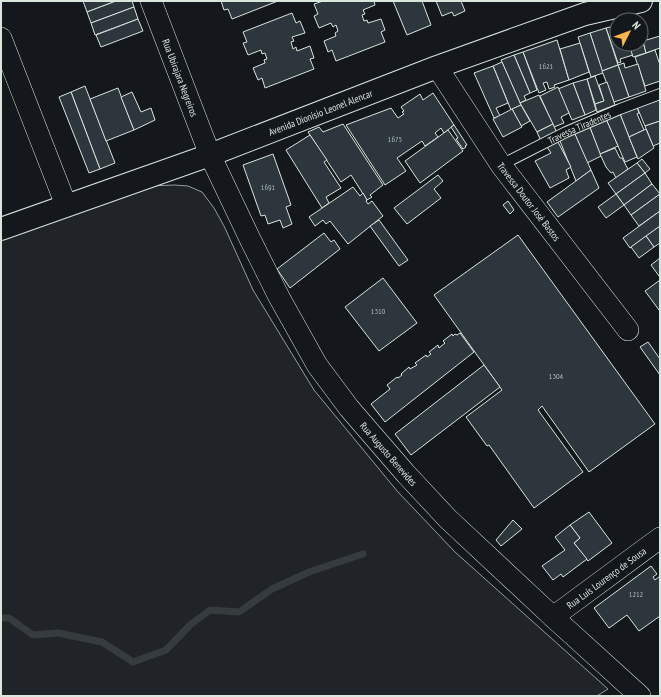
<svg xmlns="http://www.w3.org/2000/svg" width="661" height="697" font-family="'PT Sans Narrow',sans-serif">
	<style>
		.green { fill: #202428; stroke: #939e99 }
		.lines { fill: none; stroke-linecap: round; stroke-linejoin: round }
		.stream { stroke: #363b3e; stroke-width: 7 }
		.building { fill: #2c363c; stroke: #d8e6dc }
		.lane-casing { stroke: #d8e6dc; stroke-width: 12 }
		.street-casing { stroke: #d8e6dc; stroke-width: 22 }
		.secondary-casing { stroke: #d8e6dc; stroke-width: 24 }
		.lane { stroke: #14181c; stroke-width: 10 }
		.street { stroke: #14181c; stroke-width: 21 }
		.secondary { stroke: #14181c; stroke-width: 22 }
		.labels { text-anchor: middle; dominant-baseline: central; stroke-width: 3; stroke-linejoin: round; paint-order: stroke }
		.number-label { font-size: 8px; fill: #adbab4 }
		.street-label { font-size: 10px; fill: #d8e6dc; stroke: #14181c }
	</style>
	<rect width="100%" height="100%" fill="#14181c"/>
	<polygon class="green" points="174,185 188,186 202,192 214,208 224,226 253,290 314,390 398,492 455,552 608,689 597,696 1,696 1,240 149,186"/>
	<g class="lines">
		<polyline class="stream" points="1,618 9,618 33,635 58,633 102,642 133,662 166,650 190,625 210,610 239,612 272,589 309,572 363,554"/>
	</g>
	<g class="building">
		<polygon points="83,1 116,1 87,12"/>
		<polygon points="116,1 132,1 134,7 91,23 87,12"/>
		<polygon points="221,1 278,1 232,19 228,9 224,10"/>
		<polygon points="323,1 374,1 375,5 363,10 365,14 362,15 364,21 367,20 368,23 381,19 385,30 381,32 385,42 336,61 332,50 328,52 324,41 336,36 335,33 338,31 336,25 333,27 331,23 319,28 314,16 318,14 314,4"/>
		<polygon points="393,1 422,1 431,25 407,35"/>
		<polygon points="436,1 461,1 465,11 454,16 452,12 442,16"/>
		<polygon points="134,7 138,19 95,35 91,23"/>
		<polygon points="292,13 296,23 300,21 305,33 292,37 294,41 291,42 293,49 296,47 297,51 310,46 314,58 310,59 314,69 265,88 262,78 258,80 253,68 265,63 264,60 267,59 265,53 262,54 261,50 248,55 243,43 247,42 243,32"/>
		<polygon points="138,19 143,31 101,47 96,35"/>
		<polygon points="614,26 617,26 617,44 629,44 633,55 620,59 621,62 618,63 606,28"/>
		<polygon points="606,28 618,65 602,71 590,33"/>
		<polygon points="590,33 603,73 591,77 578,37"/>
		<polygon points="641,34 646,53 633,57 629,44 641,44"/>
		<polygon points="660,36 660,48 646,53 643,41"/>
		<polygon points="557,40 569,80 554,85 555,87 549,89 547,82 543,83 546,90 539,93 523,52"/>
		<polygon points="580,43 589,72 569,80 560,49"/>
		<polygon points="655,50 660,65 660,81 645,86 635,57"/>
		<polygon points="523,52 537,90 530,93 514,55"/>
		<polygon points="514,55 530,93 524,96 526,100 520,103 501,60"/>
		<polygon points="502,62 521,105 511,110 493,66"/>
		<polygon points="624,63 625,68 638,64 646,91 629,97 618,65"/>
		<polygon points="618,65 629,97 614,102 602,71"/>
		<polygon points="493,66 508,103 496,108 500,116 494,118 474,73"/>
		<polygon points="595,76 604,101 595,104 587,79"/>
		<polygon points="587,79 596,110 585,115 573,83"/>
		<polygon points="607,82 615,105 597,112 595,104 604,101 599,85"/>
		<polygon points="573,83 585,115 572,120 558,89"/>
		<polygon points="85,86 115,163 100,169 71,92"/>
		<polygon points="558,87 569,113 561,117 564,123 554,127 540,96"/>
		<polygon points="118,88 134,130 106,141 90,99"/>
		<polygon points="71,92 100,169 89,173 59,97"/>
		<polygon points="132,92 141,112 151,108 155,120 134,130 121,97"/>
		<polygon points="433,93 454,125 444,133 441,128 435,133 438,137 425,146 422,141 397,158 406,171 385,185 346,125 391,108 398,118 404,114 402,112 404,111 401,107 420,94 423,100"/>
		<polygon points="539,95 553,124 537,132 520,103"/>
		<polygon points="660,99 660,121 645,126 637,107"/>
		<polygon points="521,105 530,121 521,126 512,109"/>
		<polygon points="637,107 639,113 637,114 644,130 629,137 620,114"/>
		<polygon points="512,109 522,127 503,137 493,119"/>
		<polygon points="620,114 637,157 625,162 606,119"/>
		<polygon points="606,119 618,146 600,154 589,125"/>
		<polygon points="660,121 660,143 653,146 645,126"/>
		<polygon points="343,124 383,185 370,195 372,197 367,200 351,175 341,182 308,132 319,127 323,132"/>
		<polygon points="553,124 557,133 541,141 537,132"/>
		<polygon points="454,125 467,145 465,146 466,147 463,149 456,139 458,138 451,127"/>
		<polygon points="589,125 601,156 587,163 574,132"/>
		<polygon points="646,129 654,148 638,159 629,137"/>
		<polygon points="448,130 463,151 420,183 405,161"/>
		<polygon points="574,132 591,170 576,181 560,141"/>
		<polygon points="310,135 327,160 324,162 341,188 326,197 329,203 322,208 286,150"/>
		<polygon points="558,142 571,167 566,170 569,178 550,188 535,161 551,153 547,147"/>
		<polygon points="615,148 620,158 622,158 628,169 616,178 613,172 611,173 606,167 600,154"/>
		<polygon points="273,154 291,205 286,207 292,224 283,228 280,220 268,224 265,215 261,216 243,165"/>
		<polygon points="642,159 650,169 645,173 637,163"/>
		<polygon points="637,163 645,173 616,194 608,183"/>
		<polygon points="591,170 599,188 558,217 547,202"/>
		<polygon points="645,173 652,184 624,205 616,194"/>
		<polygon points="438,175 443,181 434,189 441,198 407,224 394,208"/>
		<polygon points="652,184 660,194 631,215 624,205"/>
		<polygon points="353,187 360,196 363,193 367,200 366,201 368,204 372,201 383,216 348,244 330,221 326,224 323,220 315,226 309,217"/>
		<polygon points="616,194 624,205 606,218 598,207"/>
		<polygon points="660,194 660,211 639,226 631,215"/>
		<polygon points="508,201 514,210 510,214 503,205"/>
		<polygon points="660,211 660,226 630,248 623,238"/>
		<polygon points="379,220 408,260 399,266 370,226"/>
		<polygon points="660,226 660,243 654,247 646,236"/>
		<polygon points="324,233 331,242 334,240 340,249 290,288 277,269"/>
		<polygon points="518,235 655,424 589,472 542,406 538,410 583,472 534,508 489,445 487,446 466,417 502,390 434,295"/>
		<polygon points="646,236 654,247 639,258 631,247"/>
		<polygon points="660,258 660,275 659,276 651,265"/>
		<polygon points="383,278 417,323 379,351 345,307"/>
		<polygon points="660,280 660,309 659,310 645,291"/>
		<polygon points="460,333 474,352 385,422 371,404 390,389 387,385 397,377 398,378 402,375 401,374 409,367 410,369 417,365 415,363 426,355 427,357 431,354 429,352 438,345 439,348 445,343 443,341 452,334 453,336 455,334 457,335"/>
		<polygon points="648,342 660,359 660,375 640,347"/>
		<polygon points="484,365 500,387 411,455 395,434"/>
		<polygon points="589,512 612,543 588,561 574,543 580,538 570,525"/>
		<polygon points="513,520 522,529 501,546 496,540"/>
		<polygon points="570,525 580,538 574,543 587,559 563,577 561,574 553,580 542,566 565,550 555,537"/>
		<polygon points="651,566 657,574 653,577 655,580 660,576 660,616 639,631 627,615 609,628 594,608"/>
	</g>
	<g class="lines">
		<defs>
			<g id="lane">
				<path id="s1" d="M501,165L566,132L620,109L660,94"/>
			</g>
			<g id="street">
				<path id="s2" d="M151,1L210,155L250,239L279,297L317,365L349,408L406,474L448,519L553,617L640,696"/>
				<polyline points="1,38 66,205"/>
				<path id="s3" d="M437,67L501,165L628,330"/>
				<path id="s4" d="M553,617L660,538"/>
			</g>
			<g id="secondary">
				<path id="s5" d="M1,229L210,155L437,67L557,24L585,14L641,1"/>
			</g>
		</defs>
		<use href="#lane" class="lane-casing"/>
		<use href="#street" class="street-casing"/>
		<use href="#secondary" class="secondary-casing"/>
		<use href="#lane" class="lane"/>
		<use href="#street" class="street"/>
		<use href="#secondary" class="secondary"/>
	</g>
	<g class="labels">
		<g class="number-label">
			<text x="546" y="66">1621</text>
			<text x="395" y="139">1675</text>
			<text x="268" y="187">1691</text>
			<text x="378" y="311">1310</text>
			<text x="556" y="376">1304</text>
			<text x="636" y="594">1212</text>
		</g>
		<g class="street-label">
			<text stroke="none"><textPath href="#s2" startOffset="82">Rua Ubirajara Negreiros</textPath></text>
			<text stroke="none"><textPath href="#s5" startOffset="340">Avenida Dionísio Leonel Alencar</textPath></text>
			<text stroke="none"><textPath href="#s1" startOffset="87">Travessa Tiradentes</textPath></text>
			<text stroke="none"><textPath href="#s3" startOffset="163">Travessa Doutor José Bastos</textPath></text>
			<text stroke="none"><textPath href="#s2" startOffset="515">Rua Augusto Benevides</textPath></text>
			<text stroke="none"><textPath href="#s4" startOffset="66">Rua Luís Lourenço de Sousa</textPath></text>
		</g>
	</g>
	<rect width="661" height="697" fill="none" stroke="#d8e6dc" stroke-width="4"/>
	<g transform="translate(629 32) rotate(48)"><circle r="19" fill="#14181c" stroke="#626a69"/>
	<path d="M0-3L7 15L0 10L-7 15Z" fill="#ffb74d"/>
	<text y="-6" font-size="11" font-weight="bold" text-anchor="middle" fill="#d8e6dc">N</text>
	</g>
</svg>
